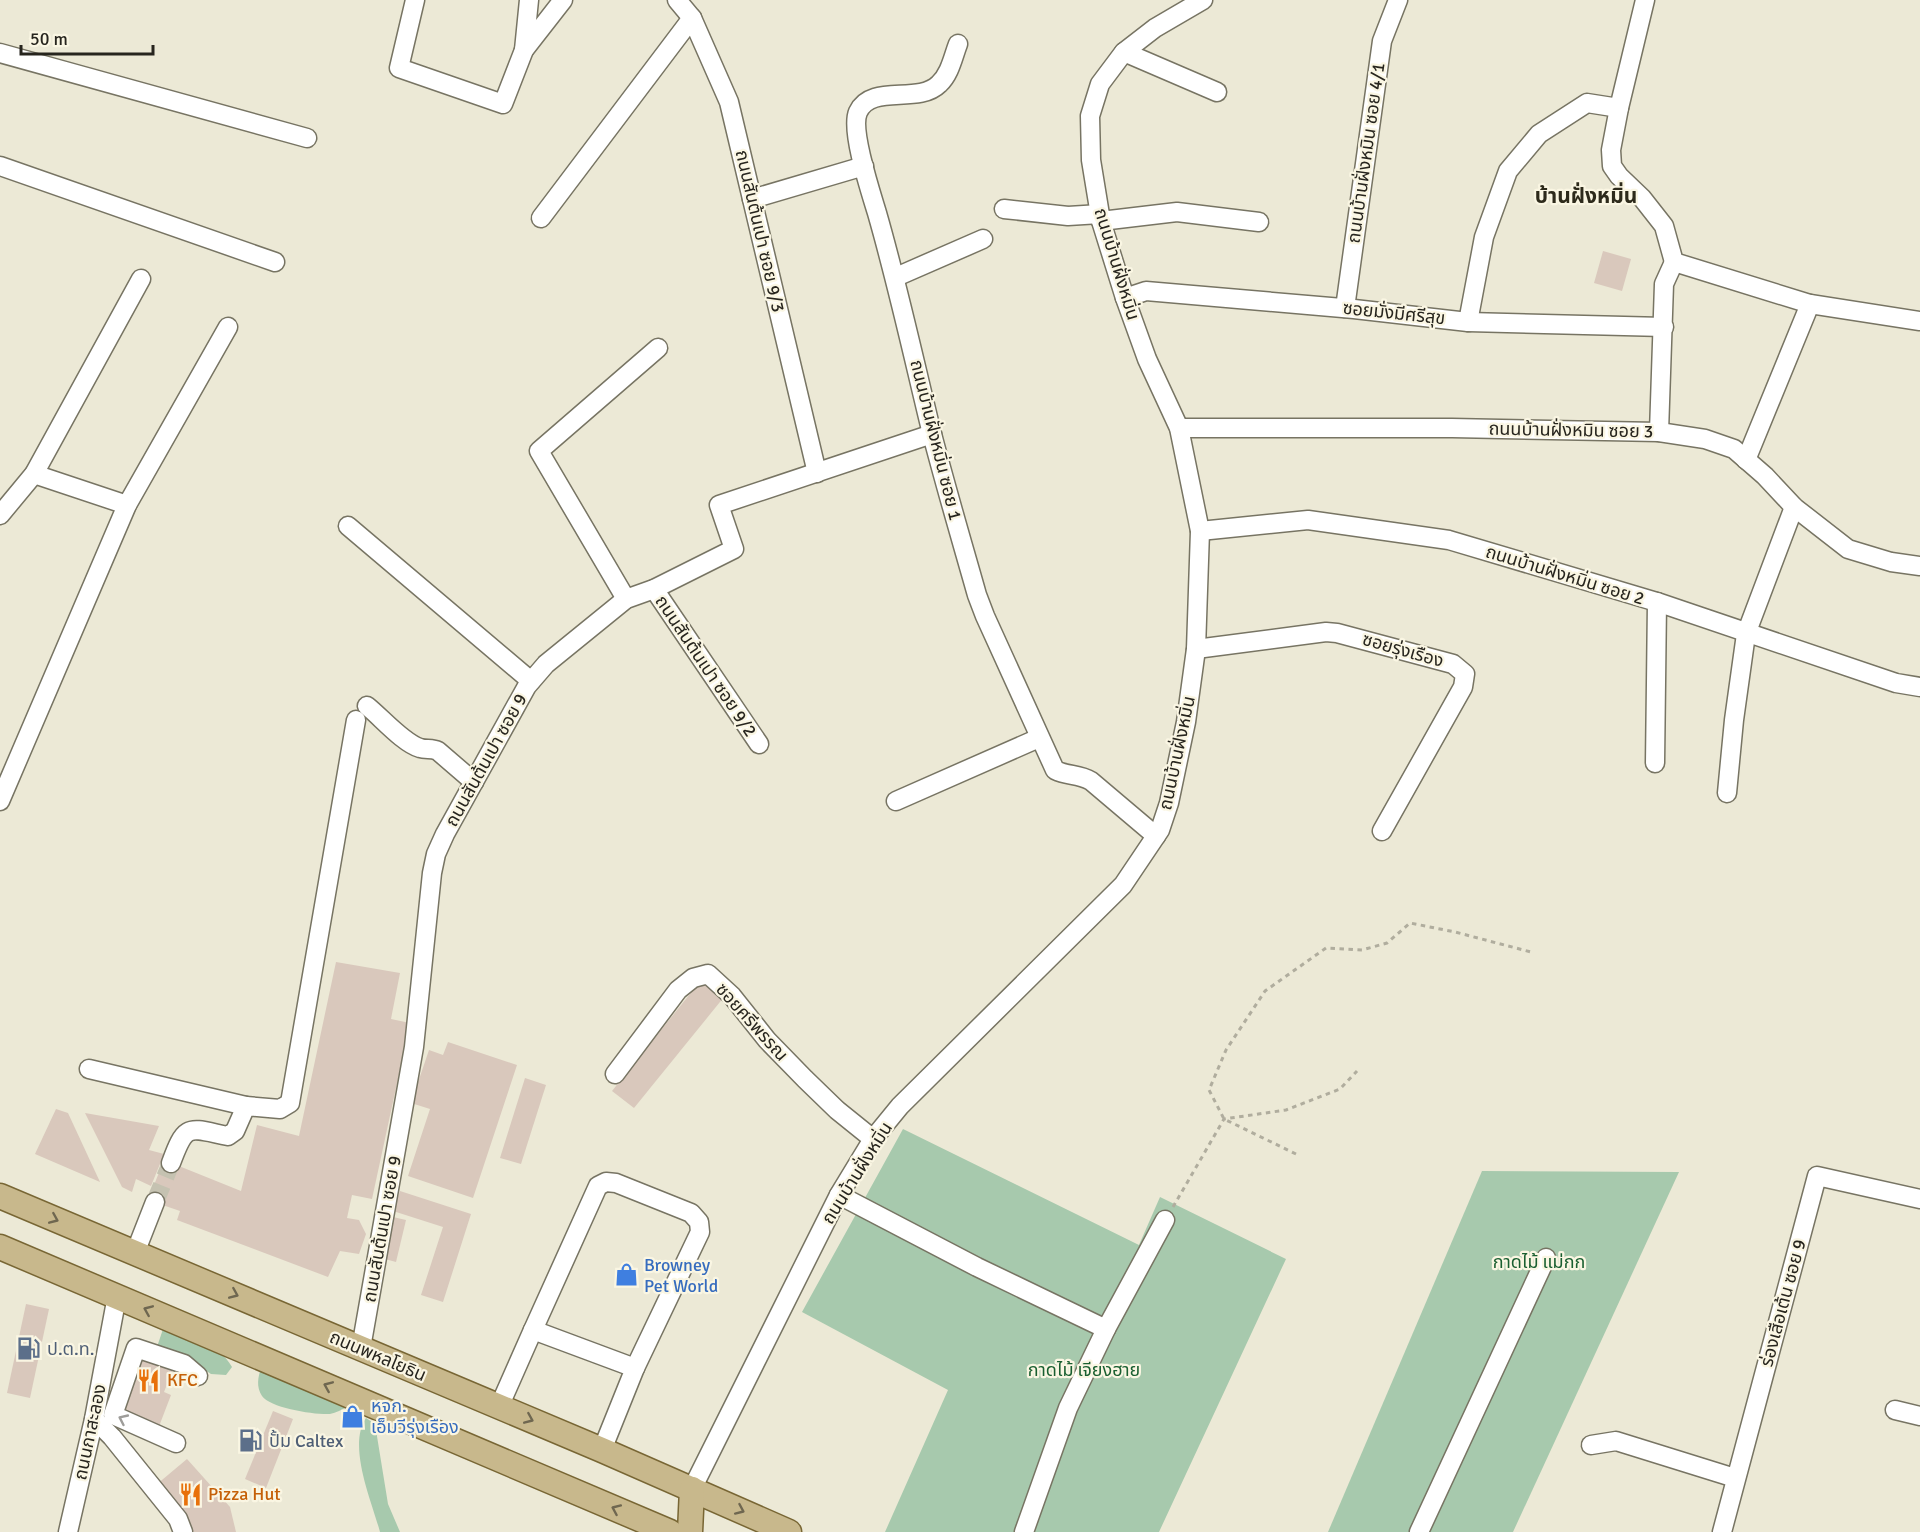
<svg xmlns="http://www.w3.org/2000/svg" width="1920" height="1532" font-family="Signika,'Noto Sans Thai',sans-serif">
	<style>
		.green { fill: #a7c9ad }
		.building { fill: #d9c8bc }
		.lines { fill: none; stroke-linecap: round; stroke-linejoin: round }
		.minor-tunnel { stroke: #c5c2b1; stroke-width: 18; stroke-dasharray: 18 9; stroke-linecap: butt }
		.minor-casing { stroke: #777463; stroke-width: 21 }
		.major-casing { stroke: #786634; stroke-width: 27 }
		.path { stroke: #b0ad9e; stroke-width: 3; stroke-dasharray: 4.5 4.5; stroke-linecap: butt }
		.minor { stroke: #fff; stroke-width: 18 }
		.major { stroke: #c8b88c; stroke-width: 24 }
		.oneway { stroke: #6f6750 }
		.oneway2 { stroke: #9e9d9a }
		.labels { text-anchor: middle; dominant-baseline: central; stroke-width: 4.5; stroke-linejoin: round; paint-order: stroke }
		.street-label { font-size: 18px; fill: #27251e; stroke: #faf6e3 }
		.park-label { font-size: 18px; fill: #195f30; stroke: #faf6e3 }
		.shop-label { font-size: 18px; fill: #366cbe; stroke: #faf6e3; text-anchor: start }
		.service-label { font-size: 18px; fill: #4e5e75; stroke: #faf6e3; text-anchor: start }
		.food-label { font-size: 18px; fill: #c56008; stroke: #faf6e3; text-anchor: start }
		.quarter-label { font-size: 21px; font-weight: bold; fill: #2d2a1b; stroke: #faf6e3 }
	</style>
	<rect width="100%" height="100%" fill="#ece9d6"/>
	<g class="green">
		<polygon points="903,1129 1139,1245 1160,1197 1286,1259 1159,1532 885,1532 948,1390 802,1312"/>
		<polygon points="1482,1171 1679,1172 1513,1532 1328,1532"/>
		<path d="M163,1329C187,1338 219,1343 232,1367L226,1375L211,1374L198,1365L156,1350Z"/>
		<path d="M261,1368L348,1407C342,1409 336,1413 330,1414C315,1415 270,1408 262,1396C256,1387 258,1377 261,1368Z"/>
		<path d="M366,1418L375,1424L388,1504L400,1532H380C372,1502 347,1446 366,1418Z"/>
	</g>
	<g class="building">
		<polygon points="1603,251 1631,259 1622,291 1594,283"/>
		<polygon points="336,962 400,973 391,1019 410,1023 372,1199 352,1195 347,1218 359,1220 366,1234 359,1254 340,1251 328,1277 177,1220 180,1211 148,1200 164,1160 241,1191 257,1125 299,1136"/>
		<polygon points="702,979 724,997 634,1108 612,1091"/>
		<polygon points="448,1042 517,1065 473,1198 408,1176 430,1109 411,1103 429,1050 443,1055"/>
		<polygon points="525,1078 546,1085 521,1164 500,1158"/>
		<polygon points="56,1109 68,1113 100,1182 35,1154"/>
		<polygon points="85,1113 159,1126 149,1150 164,1154 151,1186 136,1179 132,1192 122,1187"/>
		<polygon points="400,1191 471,1214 443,1302 421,1295 443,1227 393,1211"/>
		<polygon points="393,1217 406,1220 396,1262 385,1259"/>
		<polygon points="26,1304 49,1309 30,1398 7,1393"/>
		<polygon points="139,1354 174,1367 164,1392 171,1395 158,1429 117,1413"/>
		<polygon points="273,1411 293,1419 266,1488 245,1479"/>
		<polygon points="187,1459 230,1507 236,1532 194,1532 156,1485"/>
	</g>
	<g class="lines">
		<polyline class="minor-tunnel" points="155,1202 171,1163"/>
		<defs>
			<g id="minor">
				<polyline points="415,0 399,68 503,104 524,50 563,0"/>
				<polyline points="677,0 692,18 729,102 817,473"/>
				<polyline points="1645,0 1619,108 1611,150 1612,166 1619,176 1642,198 1664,226 1674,262 1810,304 1920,321"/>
				<path d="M958,44C953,57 950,74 939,84C918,105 871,83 858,112C850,130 871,193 877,213C898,286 914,360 932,434C946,488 962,542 977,595L985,616L1055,770C1067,776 1079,774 1091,781L1156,836"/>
				<polyline points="524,50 529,0"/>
				<polyline points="1124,52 1217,92"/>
				<polyline points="0,53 307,138"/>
				<polyline points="0,166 275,262"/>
				<polyline points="752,199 864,166"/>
				<polyline points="1004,209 1068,216 1100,214"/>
				<polyline points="541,218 692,18"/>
				<polyline points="1101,221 1177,212 1259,222"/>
				<polyline points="896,277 983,239"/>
				<polyline points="1125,298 1146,291 1354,309 1468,322 1664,327"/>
				<polyline points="1345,308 1382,41 1398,0"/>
				<polyline points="1468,322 1484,237 1508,171 1539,134 1587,103 1619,108"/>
				<polyline points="1179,428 1452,428 1659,432 1705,439 1734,449 1765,476 1794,507 1848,549 1891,562 1920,566"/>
				<polyline points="1659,432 1664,284 1674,262"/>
				<polyline points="1746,460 1810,304"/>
				<polyline points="34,474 127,505"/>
				<polyline points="0,515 34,474 141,279"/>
				<polyline points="348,526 531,681"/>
				<polyline points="1200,531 1308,520 1449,540 1657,602 1896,683 1920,687"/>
				<polyline points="654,589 759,744"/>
				<polyline points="626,599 539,451 658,348"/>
				<polyline points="1196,649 1326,632 1337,633 1453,664 1465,674 1463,687 1382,831"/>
				<path d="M367,706C381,717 403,743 420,748C426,750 432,748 438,751L474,782"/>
				<polyline points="1655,763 1657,602"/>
				<polyline points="1727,793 1734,720 1746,634 1794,507"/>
				<polyline points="0,801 127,505 228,327"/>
				<polyline points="896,801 1039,738"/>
				<polyline points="89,1069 246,1106"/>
				<polyline points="615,1074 678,990 693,978 708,974 732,996 767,1040 805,1079 837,1110 873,1139"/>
				<path d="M171,1163C186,1122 188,1128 228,1136L235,1131L246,1106L280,1109L290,1103L356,720"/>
				<polyline points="839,1195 977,1267 1106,1329"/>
				<polyline points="135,1253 155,1202"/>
				<polyline points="533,1330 598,1186 606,1182 616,1183 691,1213 699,1222 700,1232 635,1368"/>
				<polyline points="361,1348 414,1047 432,873 436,854 445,834 527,686 546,664 626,599 654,589 734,549 719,505 932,434"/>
				<polyline points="499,1407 533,1330 635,1368 602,1450"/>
				<polyline points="1895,1410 1920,1416"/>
				<polyline points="94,1419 112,1437 178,1519 183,1532"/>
				<polyline points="176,1443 113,1415 136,1348 184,1364 198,1376"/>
				<polyline points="1591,1445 1616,1441 1735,1478"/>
				<polyline points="692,1489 839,1195 873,1139 900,1106 1123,885 1160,830 1169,803 1186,722 1196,649 1200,531 1179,428 1147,359 1125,298 1101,221 1091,160 1090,116 1100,84 1124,52 1155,28 1203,0"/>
				<polyline points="68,1532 94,1419 117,1296"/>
				<polyline points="1024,1532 1068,1408 1106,1329 1165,1220"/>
				<polyline points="1419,1532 1546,1258"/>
				<polyline points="1722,1532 1817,1176 1920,1199"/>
			</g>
			<g id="major">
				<polyline points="0,1196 602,1450 789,1532"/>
				<polyline points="0,1247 670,1532"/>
				<polyline points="690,1532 692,1489"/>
			</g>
		</defs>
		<use href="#minor" class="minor-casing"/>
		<use href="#major" class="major-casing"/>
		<g class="path">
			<polyline points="1296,1154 1224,1119 1209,1090 1226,1050 1265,991 1326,948 1362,950 1387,943 1410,923 1455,932 1531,952"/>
			<polyline points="1173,1207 1224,1119 1286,1110 1340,1089 1357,1071"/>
		</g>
		<use href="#minor" class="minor"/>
		<use href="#major" class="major"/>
	</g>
	<defs><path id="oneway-chevron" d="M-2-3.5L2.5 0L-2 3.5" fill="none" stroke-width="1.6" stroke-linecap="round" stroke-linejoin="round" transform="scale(1.5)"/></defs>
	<g class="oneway">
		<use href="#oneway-chevron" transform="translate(54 1219) rotate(23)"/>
		<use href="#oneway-chevron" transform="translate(234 1294) rotate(23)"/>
		<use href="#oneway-chevron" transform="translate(148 1310) rotate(-157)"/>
		<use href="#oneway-chevron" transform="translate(328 1386) rotate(-157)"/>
		<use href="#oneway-chevron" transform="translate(529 1419) rotate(23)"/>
		<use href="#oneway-chevron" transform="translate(616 1509) rotate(-156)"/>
		<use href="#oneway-chevron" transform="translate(740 1510) rotate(24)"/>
	</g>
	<use class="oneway2" href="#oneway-chevron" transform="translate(123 1419) rotate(-155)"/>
	<defs>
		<symbol id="shop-bare" viewBox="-9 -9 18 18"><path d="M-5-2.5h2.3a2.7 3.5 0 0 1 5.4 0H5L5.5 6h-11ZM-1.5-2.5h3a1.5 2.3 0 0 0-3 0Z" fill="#3f7fe0" stroke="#faf6e3" stroke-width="2.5" paint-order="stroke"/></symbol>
		<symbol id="fuel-bare" viewBox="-9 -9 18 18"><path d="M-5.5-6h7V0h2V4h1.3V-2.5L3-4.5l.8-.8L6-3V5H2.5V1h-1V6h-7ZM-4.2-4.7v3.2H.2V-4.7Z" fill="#5c6f8a" stroke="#faf6e3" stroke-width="2.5" paint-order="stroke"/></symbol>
		<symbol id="restaurant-bare" viewBox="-9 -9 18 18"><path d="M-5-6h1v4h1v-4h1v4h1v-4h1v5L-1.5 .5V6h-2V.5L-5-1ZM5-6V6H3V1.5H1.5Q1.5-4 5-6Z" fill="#e8710a" stroke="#faf6e3" stroke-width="2.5" paint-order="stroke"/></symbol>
	</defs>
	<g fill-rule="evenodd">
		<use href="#shop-bare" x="610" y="1258" width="33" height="33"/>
		<use href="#fuel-bare" x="12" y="1332" width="33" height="33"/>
		<use href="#restaurant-bare" x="132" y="1364" width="33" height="33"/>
		<use href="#shop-bare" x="336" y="1400" width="33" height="33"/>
		<use href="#fuel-bare" x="234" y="1424" width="33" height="33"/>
		<use href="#restaurant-bare" x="174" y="1478" width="33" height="33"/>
	</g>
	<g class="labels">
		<g class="street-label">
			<text transform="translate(1366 153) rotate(-82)">ถนนบ้านฝั่งหมิน ซอย 4/1</text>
			<text transform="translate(760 231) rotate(77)">ถนนสันต้นเปา ซอย 9/3</text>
			<text transform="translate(1117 264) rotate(73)">ถนนบ้านฝั่งหมิ่น</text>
			<text transform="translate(1394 313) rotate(6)">ซอยมั่งมีศรีสุข</text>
			<text transform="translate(1571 430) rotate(1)">ถนนบ้านฝั่งหมิน ซอย 3</text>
			<text transform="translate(936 440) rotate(76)">ถนนบ้านฝั่งหมิ่น ซอย 1</text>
			<text transform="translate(1565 575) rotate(17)">ถนนบ้านฝั่งหมิ่น ซอย 2</text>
			<text transform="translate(1403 650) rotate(16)">ซอยรุ่งเรือง</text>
			<text transform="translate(706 666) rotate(56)">ถนนสันต้นเปา ซอย 9/2</text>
			<text transform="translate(1177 753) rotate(-78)">ถนนบ้านฝั่งหมิ่น</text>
			<text transform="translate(486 760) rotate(-61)">ถนนสันต้นเปา ซอย 9</text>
			<text transform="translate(752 1022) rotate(48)">ซอยศรีพรรณ</text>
			<text transform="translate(857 1173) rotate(-58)">ถนนบ้านฝั่งหมิ่น</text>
			<text transform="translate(382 1229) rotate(-80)">ถนนสันต้นเปา ซอย 9</text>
			<text transform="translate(1783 1303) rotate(-75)">ร่องเสือเต้น ซอย 9</text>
			<text transform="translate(378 1356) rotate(23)">ถนนพหลโยธิน</text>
			<text transform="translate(90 1432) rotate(-78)">ถนนกาสะลอง</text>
		</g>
		<g class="park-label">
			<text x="1539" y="1262">กาดไม้ แม่กก</text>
			<text x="1084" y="1370">กาดไม้ เจียงฮาย</text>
		</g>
		<g class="shop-label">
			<text x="644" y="1265">Browney<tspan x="644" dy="21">Pet World</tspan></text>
			<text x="371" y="1406">หจก.<tspan x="371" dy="21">เอ็มวีรุ่งเรือง</tspan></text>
		</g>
		<g class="service-label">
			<text x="47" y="1349">ป.ต.ท.</text>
			<text x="269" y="1441">ปั้ม Caltex</text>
		</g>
		<g class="food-label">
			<text x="167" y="1380">KFC</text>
			<text x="208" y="1494">Pizza Hut</text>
		</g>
		<g class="quarter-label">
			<text x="1586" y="196">บ้านฝั่งหมิ่น</text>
		</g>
	</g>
	<path d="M21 45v9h132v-9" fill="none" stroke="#27251e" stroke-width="3"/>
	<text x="30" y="45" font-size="18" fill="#27251e" stroke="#faf6e3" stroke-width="4.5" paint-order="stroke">50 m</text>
</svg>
